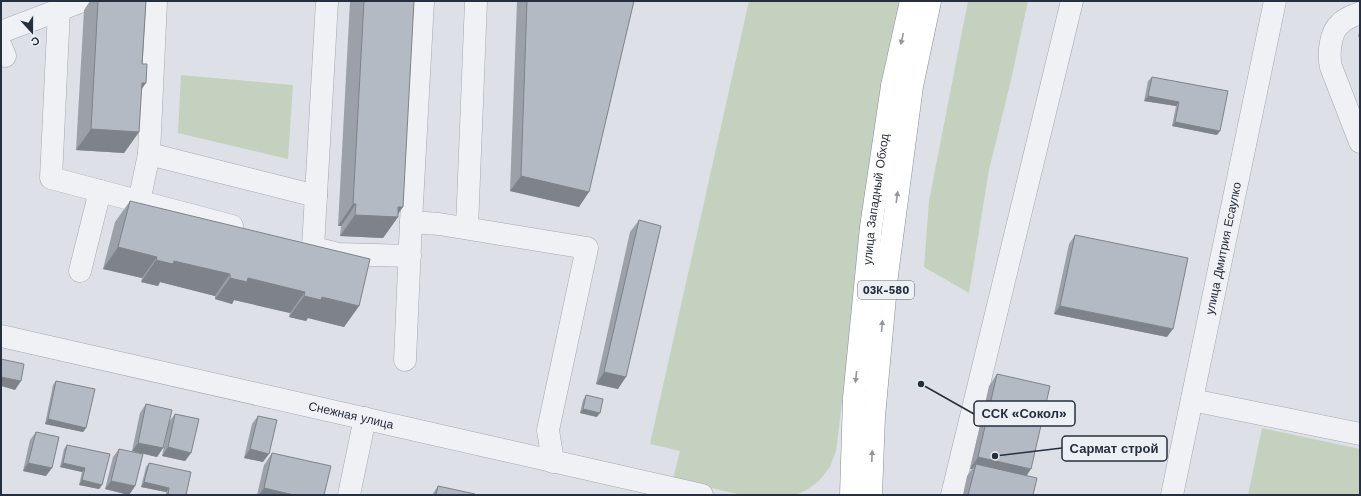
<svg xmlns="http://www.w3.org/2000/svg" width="1361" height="496" font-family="'Work Sans',sans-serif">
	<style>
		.green { fill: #c3d1be }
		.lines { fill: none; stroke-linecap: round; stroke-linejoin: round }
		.minor-casing { stroke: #a2a8b1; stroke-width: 23 }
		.highway-casing { stroke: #848e9e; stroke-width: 23 }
		.minor { stroke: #eff1f5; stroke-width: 22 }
		.highway { stroke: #fff; stroke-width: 22 }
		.wall { fill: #9ba0a9 }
		.shaded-wall { fill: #7e8289 }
		.building { fill: #b4bac4; stroke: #7e8289 }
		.oneway { fill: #92979e }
		.labels { text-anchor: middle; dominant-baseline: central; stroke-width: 3; stroke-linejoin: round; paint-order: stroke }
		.shield { fill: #ecf0f5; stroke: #616975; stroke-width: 1 }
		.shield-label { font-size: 11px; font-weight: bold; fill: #262f3e }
		.street-label { font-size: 12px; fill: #262f3e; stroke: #ecf0f5 }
		.leader { fill: none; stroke: #262f3e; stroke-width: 1.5 }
		.callout-dot { fill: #262f3e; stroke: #ecf0f5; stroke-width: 1.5 }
		.callout { fill: #ecf0f5; stroke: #262f3e; stroke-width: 1.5 }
		.callout-label { font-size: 13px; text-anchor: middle; font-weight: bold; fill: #262f3e }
	</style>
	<rect width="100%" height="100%" fill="#dde1e7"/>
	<g class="green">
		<polygon points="749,1 902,1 846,371 836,451 830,467 819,481 808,489 796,495 742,495 673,479 680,451 650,444"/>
		<polygon points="968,1 1028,1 1011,80 989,170 969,293 924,267 929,201"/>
		<polygon points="181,75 293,85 288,159 178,133"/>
		<polygon points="1262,428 1360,449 1360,495 1248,495"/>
	</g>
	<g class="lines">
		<defs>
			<g id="minor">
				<polyline points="82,1 59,10 51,178 232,226"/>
				<polyline points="423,1 411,222 439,224 587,248 548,430 553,462"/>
				<path d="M1360,13C1353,16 1345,18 1340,24C1330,32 1328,55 1331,67L1360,142"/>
				<polyline points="1,32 59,10"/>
				<polyline points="1,46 5,56"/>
				<polyline points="149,154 156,1"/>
				<polyline points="139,202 149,154 316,196"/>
				<polyline points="467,228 476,1"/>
				<polyline points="313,247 327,1"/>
				<polyline points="322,250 338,254 410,256"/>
				<polyline points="80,271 100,191"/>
				<path id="s1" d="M1,336L702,495"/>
				<polyline points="405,360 411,222"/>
				<polyline points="1192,400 1360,434"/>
				<polyline points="349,495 365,418"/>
				<polyline points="952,495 1072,1"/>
				<path id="s2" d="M1172,495L1275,1"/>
			</g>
			<g id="highway">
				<path id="s3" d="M851,495L854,398L871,227L892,86L911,1"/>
				<polyline points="871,495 874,416 887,275 912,86 930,1"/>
			</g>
		</defs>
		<use href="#minor" class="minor-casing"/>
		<use href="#highway" class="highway-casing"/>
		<use href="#minor" class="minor"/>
		<use href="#highway" class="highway"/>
	</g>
	<g class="wall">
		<polygon points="90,1 146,1 139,132 124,153 76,150 84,10"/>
		<polygon points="350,1 414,1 398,217 383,238 340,236 341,226 338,226"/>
		<polygon points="517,1 634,1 579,207 510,191"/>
		<polygon points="1360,32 1360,41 1358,35"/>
		<polygon points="1152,77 1217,135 1172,126 1176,106 1144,101 1148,81"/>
		<polygon points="130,201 359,306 344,327 308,318 306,321 289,317 290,313 234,300 232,304 215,299 215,296 160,282 158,286 141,282 142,278 103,269 115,222"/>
		<polygon points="639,220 618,389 596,384 630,232"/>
		<polygon points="1075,235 1167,337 1054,314 1069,244"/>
		<polygon points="997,374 1026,476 1033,495 963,495 967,476 972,469 970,469 989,386"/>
		<polygon points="56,381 86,428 83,432 45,424 53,385"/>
		<polygon points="586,395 597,417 580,413 583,400"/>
		<polygon points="146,404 163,448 157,457 132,451 140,413"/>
		<polygon points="175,414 191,453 185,461 162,456 169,422"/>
		<polygon points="258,416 263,462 244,458 252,424"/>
		<polygon points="36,432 46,476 23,471 30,440"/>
		<polygon points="67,445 102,485 99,489 79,485 82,472 60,467 64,449"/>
		<polygon points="119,449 135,486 129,495 105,489 113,457"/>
		<polygon points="272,453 324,495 257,495 264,465"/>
		<polygon points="149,463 186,495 166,495 166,492 141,487 146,467"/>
		<polygon points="438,486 474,495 432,495"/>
	</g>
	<g class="shaded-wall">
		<polygon points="142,83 146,83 131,104"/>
		<polygon points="1148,96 1179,102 1176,106 1144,101"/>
		<polygon points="1175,122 1220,131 1217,135 1172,126"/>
		<polygon points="91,129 139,132 124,153 76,150"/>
		<polygon points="521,176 589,192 579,207 510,191"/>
		<polygon points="353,204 356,204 341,226 338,226"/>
		<polygon points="398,207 403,207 396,217 398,217 383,238 340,236 355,215"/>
		<polygon points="118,247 157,257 142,278 103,269"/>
		<polygon points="156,260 174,261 230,274 215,296 160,282 158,286 141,282"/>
		<polygon points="230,278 248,278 305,292 290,313 234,300 232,304 215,299"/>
		<polygon points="304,296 322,297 359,306 344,327 308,318 306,321 289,317"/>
		<polygon points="1060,306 1173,329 1167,337 1054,314"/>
		<polygon points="604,372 626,377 618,389 596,384"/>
		<polygon points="1,377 21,381 15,390 1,386"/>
		<polygon points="583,409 600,413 597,417 580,413"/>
		<polygon points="48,419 86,428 83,432 45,424"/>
		<polygon points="138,443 163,448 157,457 132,451"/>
		<polygon points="168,447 191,453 185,461 162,456"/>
		<polygon points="250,449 269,454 263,462 244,458"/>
		<polygon points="978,457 1031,469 1023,481 976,464 972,469 970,469"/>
		<polygon points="28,463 52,468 46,476 23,471"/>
		<polygon points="63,463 85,468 82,472 60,467"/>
		<polygon points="82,480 102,485 99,489 79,485"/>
		<polygon points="111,481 135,486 129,495 105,489"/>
		<polygon points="144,482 169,488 166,492 141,487"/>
		<polygon points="264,488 294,495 259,495"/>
	</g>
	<g class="building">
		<polygon points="98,1 146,1 142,64 147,64 146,83 142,83 139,132 91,129"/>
		<polygon points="364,1 414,1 403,207 398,207 398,217 355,215 356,204 353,204"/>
		<polygon points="527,1 634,1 589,192 521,176"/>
		<polygon points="1152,77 1228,91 1220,131 1175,122 1179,102 1148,96"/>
		<polygon points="130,201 370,259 359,306 322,297 321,300 304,296 305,292 248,278 247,282 230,278 230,274 174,261 173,264 156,260 157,257 118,247"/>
		<polygon points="639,220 661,226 626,377 604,372"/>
		<polygon points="1075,235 1188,258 1173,329 1060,306"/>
		<polygon points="1,359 24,364 21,381 1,377"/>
		<polygon points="997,374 1050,386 1031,469 978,457"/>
		<polygon points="56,381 95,389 86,428 48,419"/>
		<polygon points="586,395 603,399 600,413 583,409"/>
		<polygon points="146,404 172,410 163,448 138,443"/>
		<polygon points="175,414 199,419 191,453 168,447"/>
		<polygon points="258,416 277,420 269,454 250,449"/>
		<polygon points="36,432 59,437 52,468 28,463"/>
		<polygon points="67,445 110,454 102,485 82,480 85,468 63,463"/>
		<polygon points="119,449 143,454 135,486 111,481"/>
		<polygon points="272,453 331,466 324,495 294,495 264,488"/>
		<polygon points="149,463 191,472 186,495 168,495 169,488 144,482"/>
		<polygon points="976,464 1037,478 1033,495 968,495"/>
		<polygon points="438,486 475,494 474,495 436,495"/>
	</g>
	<defs><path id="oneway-solid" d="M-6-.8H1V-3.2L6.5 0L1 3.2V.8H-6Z"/></defs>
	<g class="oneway">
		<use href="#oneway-solid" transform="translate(902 39) rotate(103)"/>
		<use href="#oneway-solid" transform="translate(897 197) rotate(-82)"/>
		<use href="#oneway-solid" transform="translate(882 326) rotate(-85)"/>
		<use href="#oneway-solid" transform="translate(856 377) rotate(96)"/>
		<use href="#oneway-solid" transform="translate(872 456) rotate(-88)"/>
	</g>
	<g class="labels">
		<rect class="shield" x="858" y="281" width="56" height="18" rx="3"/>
		<g class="shield-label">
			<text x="886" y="290">03К-580</text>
		</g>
		<g class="street-label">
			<text stroke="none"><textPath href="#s3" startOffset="297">улица Западный Обход</textPath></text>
			<text stroke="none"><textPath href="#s2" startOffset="252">улица Дмитрия Есаулко</textPath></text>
			<text stroke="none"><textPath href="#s1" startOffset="359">Снежная улица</textPath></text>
		</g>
	</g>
	<path class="leader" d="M921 384L974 414M995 456L1062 448"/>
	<g class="callout-dot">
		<circle cx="921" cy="384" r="4"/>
		<circle cx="995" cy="456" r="4"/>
	</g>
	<g class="callout">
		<rect x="974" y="401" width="101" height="25" rx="4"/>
		<rect x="1062" y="436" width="105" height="25" rx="4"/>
	</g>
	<g class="callout-label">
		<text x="1024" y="418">ССК «Сокол»</text>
		<text x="1114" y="453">Сармат строй</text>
	</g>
	<rect width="1361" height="496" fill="none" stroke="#262f3e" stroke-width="4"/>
	<g transform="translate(32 32) rotate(159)" stroke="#ecf0f5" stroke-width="3" paint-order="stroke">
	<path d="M0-3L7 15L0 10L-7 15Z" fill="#262f3e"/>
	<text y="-6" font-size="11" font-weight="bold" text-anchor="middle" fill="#262f3e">С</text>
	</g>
</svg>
